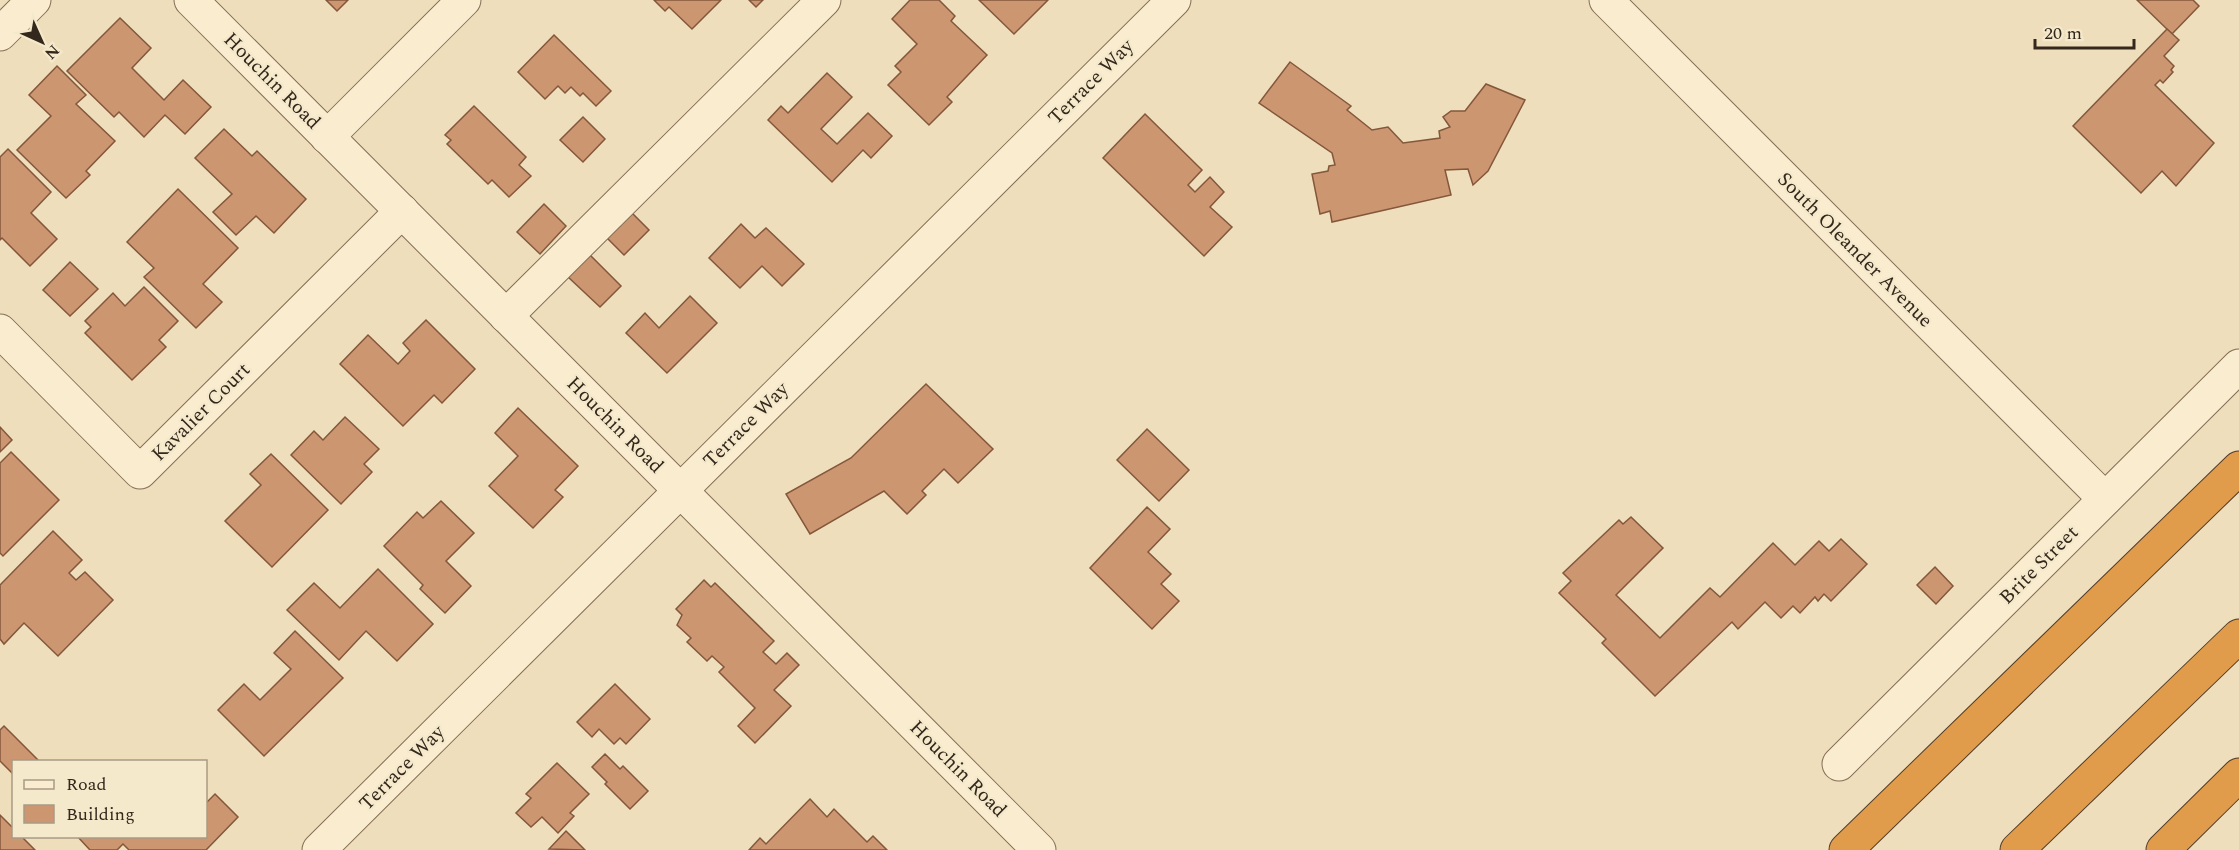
<svg xmlns="http://www.w3.org/2000/svg" width="2239" height="850" font-family="Spectral,serif">
	<style>
		.building { fill: #cc9671; stroke: #84573b; stroke-width: 1.5 }
		.lines { fill: none; stroke-linecap: round; stroke-linejoin: round }
		.minor-casing { stroke: #856e56; stroke-width: 35 }
		.highway-casing { stroke: #523c2b; stroke-width: 35 }
		.minor { stroke: #f9eccf; stroke-width: 33 }
		.highway { stroke: #e09c4a; stroke-width: 33 }
		.labels { text-anchor: middle; dominant-baseline: central; stroke-width: 4.5; stroke-linejoin: round; paint-order: stroke }
		.street-label { font-size: 20px; fill: #34271b; stroke: #f5e9cc }
	</style>
	<rect width="100%" height="100%" fill="#eedebc"/>
	<g class="building">
		<polygon points="326,0 348,0 337,11"/>
		<polygon points="654,0 721,0 692,29 669,7 665,11"/>
		<polygon points="749,0 763,0 756,7"/>
		<polygon points="910,0 939,0 955,16 951,21 987,55 947,97 952,102 929,125 888,85 901,72 895,66 917,44 892,19"/>
		<polygon points="979,0 1048,0 1014,34"/>
		<polygon points="2137,0 2193,0 2199,6 2172,34"/>
		<polygon points="120,18 151,48 132,68 164,100 183,80 211,107 185,134 165,115 144,137 119,112 114,117 67,71"/>
		<polygon points="2167,29 2179,40 2164,56 2174,66 2171,70 2173,72 2163,83 2160,80 2155,85 2214,143 2176,186 2162,171 2141,193 2073,126"/>
		<polygon points="554,35 611,91 596,106 583,93 580,96 571,87 565,93 558,86 545,99 518,72"/>
		<polygon points="1290,62 1351,106 1347,110 1372,130 1388,127 1403,143 1440,138 1439,131 1450,127 1443,117 1451,111 1465,111 1486,84 1525,100 1488,171 1473,185 1468,169 1445,170 1451,195 1332,222 1330,211 1320,214 1312,174 1328,171 1329,166 1335,165 1332,153 1259,103"/>
		<polygon points="57,66 86,95 76,104 115,141 86,171 90,175 66,198 17,150 51,116 29,95"/>
		<polygon points="827,73 852,97 821,129 837,144 868,113 892,136 871,158 863,150 832,182 768,120 781,106 788,113"/>
		<polygon points="474,106 526,157 519,165 531,176 509,197 492,180 488,184 447,144 451,140 445,135"/>
		<polygon points="1145,114 1202,170 1188,185 1195,192 1210,177 1224,192 1210,207 1232,227 1204,256 1103,158"/>
		<polygon points="583,117 605,139 583,162 560,140"/>
		<polygon points="224,129 252,156 257,151 306,199 274,233 256,216 236,235 213,212 232,194 195,158"/>
		<polygon points="8,149 51,192 31,213 57,239 30,266 2,238 0,240 0,157"/>
		<polygon points="178,189 238,248 203,284 222,302 196,328 144,277 154,268 127,242"/>
		<polygon points="544,204 566,226 540,254 517,232"/>
		<polygon points="630,211 649,230 624,255 605,236"/>
		<polygon points="741,224 755,238 766,228 804,264 782,286 762,266 740,288 709,258"/>
		<polygon points="589,254 621,286 600,307 567,276"/>
		<polygon points="70,262 98,289 70,316 43,290"/>
		<polygon points="144,287 178,321 159,340 166,347 132,380 85,333 91,327 85,321 113,293 125,306"/>
		<polygon points="690,296 717,323 667,373 626,333 645,313 659,328"/>
		<polygon points="426,320 475,369 442,403 434,395 403,426 340,364 368,335 398,364 410,351 403,343"/>
		<polygon points="926,384 993,449 958,483 944,469 922,491 926,495 907,514 884,491 810,534 786,494 851,458"/>
		<polygon points="518,408 578,466 555,490 563,497 533,528 489,486 518,456 495,433"/>
		<polygon points="345,417 379,449 364,464 372,472 341,504 291,455 314,431 323,440"/>
		<polygon points="0,427 12,440 0,452"/>
		<polygon points="1147,429 1189,470 1159,501 1117,460"/>
		<polygon points="11,452 59,500 3,556 0,553 0,463"/>
		<polygon points="271,454 328,510 272,567 225,521 261,485 250,474"/>
		<polygon points="441,501 474,533 446,561 471,586 445,613 420,589 423,585 384,546 417,512 423,518"/>
		<polygon points="1147,507 1170,529 1148,552 1171,574 1161,584 1179,601 1152,629 1090,568"/>
		<polygon points="1631,517 1663,548 1616,595 1660,638 1710,588 1720,597 1773,543 1795,565 1819,541 1829,551 1841,539 1867,564 1831,601 1824,594 1818,601 1815,597 1800,613 1793,606 1781,618 1765,602 1738,629 1732,622 1655,696 1602,643 1606,639 1559,593 1571,581 1563,573 1619,520 1623,524"/>
		<polygon points="53,531 82,560 69,573 76,580 85,572 113,600 58,656 24,623 4,644 0,639 0,585"/>
		<polygon points="1935,567 1953,586 1936,604 1917,585"/>
		<polygon points="378,569 433,624 397,661 366,631 339,660 287,610 314,583 340,608"/>
		<polygon points="704,580 711,587 715,583 774,641 763,652 776,664 787,653 799,665 774,690 791,706 755,743 738,726 755,708 719,672 724,667 712,656 707,661 687,642 691,638 677,625 682,615 676,609"/>
		<polygon points="295,631 343,678 264,756 218,710 244,684 260,700 291,669 274,653"/>
		<polygon points="615,684 650,719 626,744 620,738 614,744 599,729 592,737 577,722"/>
		<polygon points="4,726 40,762 14,762 14,775 0,761 0,730"/>
		<polygon points="605,754 620,769 623,766 648,791 630,809 605,784 607,782 592,767"/>
		<polygon points="557,763 589,794 570,813 574,816 558,833 542,817 531,827 516,813 531,798 526,794"/>
		<polygon points="215,794 238,817 206,850 129,850 123,844 117,850 90,850 77,836 206,836 206,803"/>
		<polygon points="810,799 827,817 834,809 867,842 873,836 887,850 749,850 760,838 766,844"/>
		<polygon points="0,815 14,829 14,836 21,836 35,850 0,850"/>
		<polygon points="566,831 585,850 549,849"/>
	</g>
	<g class="lines">
		<defs>
			<g id="minor">
				<polyline points="191,0 1039,850"/>
				<polyline points="1606,0 2105,499"/>
				<polyline points="0,34 34,0"/>
				<polyline points="327,137 464,0"/>
				<polyline points="506,316 824,0"/>
				<polyline points="0,331 140,472 402,211"/>
				<polyline points="1839,764 2239,366"/>
				<polyline points="319,850 1174,0"/>
			</g>
			<g id="highway">
				<polyline points="1846,850 2239,468"/>
				<polyline points="2017,850 2239,636"/>
				<polyline points="2163,850 2239,775"/>
			</g>
		</defs>
		<use href="#minor" class="minor-casing"/>
		<use href="#highway" class="highway-casing"/>
		<use href="#minor" class="minor"/>
		<use href="#highway" class="highway"/>
	</g>
	<g class="labels">
		<g class="street-label">
			<text transform="translate(272 81) rotate(45)">Houchin Road</text>
			<text transform="translate(1091 82) rotate(-45)">Terrace Way</text>
			<text transform="translate(1855 250) rotate(45)">South Oleander Avenue</text>
			<text transform="translate(201 412) rotate(-45)">Kavalier Court</text>
			<text transform="translate(615 425) rotate(45)">Houchin Road</text>
			<text transform="translate(746 425) rotate(-45)">Terrace Way</text>
			<text transform="translate(2039 565) rotate(-45)">Brite Street</text>
			<text transform="translate(402 768) rotate(-45)">Terrace Way</text>
			<text transform="translate(958 769) rotate(45)">Houchin Road</text>
		</g>
	</g>
	<rect x="12" y="760" width="195" height="78" fill="#f5e9cc" stroke="#a89b85" stroke-width="1.5"/>
	<rect x="24" y="780" width="30" height="9" fill="#f9eccf" stroke="#a89b85" stroke-width="1.5"/>
	<text x="66" y="790" font-size="18" fill="#34271b">Road</text>
	<rect x="24" y="805" width="30" height="18" fill="#cc9671" stroke="#a89b85" stroke-width="1.5"/>
	<text x="66" y="820" font-size="18" fill="#34271b">Building</text>
	<g transform="translate(42 42) rotate(135)" stroke="#f5e9cc" stroke-width="4.5" paint-order="stroke">
	<path d="M0-4.5L10 22L0 15L-10 22Z" fill="#34271b"/>
	<text y="-9" font-size="16" font-weight="bold" text-anchor="middle" fill="#34271b">N</text>
	</g>
	<path d="M2035 39v9h99v-9" fill="none" stroke="#34271b" stroke-width="3"/>
	<text x="2044" y="39" font-size="18" fill="#34271b" stroke="#f5e9cc" stroke-width="4.5" paint-order="stroke">20 m</text>
</svg>
